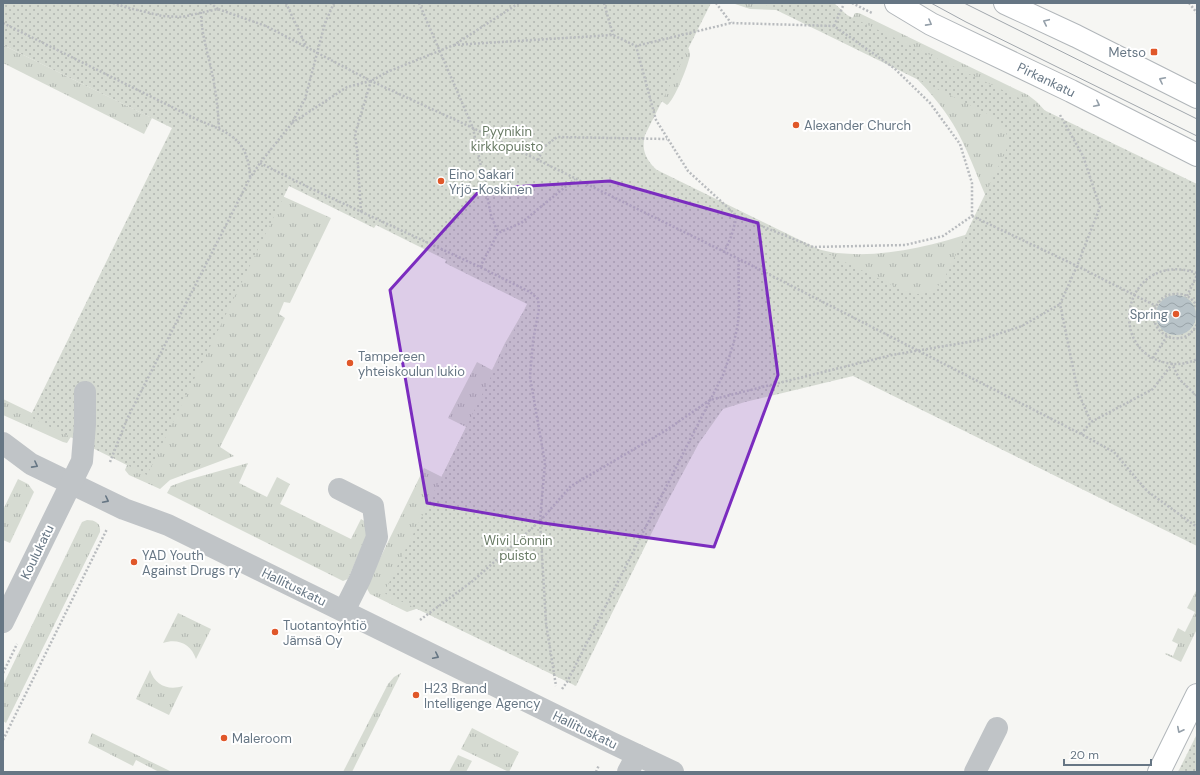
<svg xmlns="http://www.w3.org/2000/svg" width="1200" height="775" font-family="'DM Sans',sans-serif">
	<style>
		.grass { fill: url(#grass-tufts) }
		.park { fill: url(#park-dots) }
		.water { fill: url(#water-waves) }
		.lines { fill: none; stroke-linecap: round; stroke-linejoin: round }
		.major-casing { stroke: #b1b6ba; stroke-width: 24 }
		.path { stroke: #b8bbbe; stroke-width: 2.5; stroke-dasharray: 2 2; stroke-linecap: butt }
		.minor { stroke: #c0c4c7; stroke-width: 22 }
		.major { stroke: #fff; stroke-width: 22 }
		.tram { stroke: #a1a7ad; stroke-width: 1 }
		.oneway { stroke: #949fa9 }
		.oneway2 { stroke: #667684 }
		.marked { fill: #7b2cbf; fill-opacity: 0.2; stroke: #7b2cbf; stroke-width: 3; stroke-linejoin: round }
		.poi-dot { fill: #e05729; stroke: #fff; stroke-width: 1.5 }
		.labels { text-anchor: middle; dominant-baseline: central; stroke-width: 4; stroke-linejoin: round; paint-order: stroke }
		.poi-label { font-size: 13px; fill: #667684; stroke: #fff; text-anchor: start }
		.street-label { font-size: 13px; fill: #667684; stroke: #fff }
		.park-label { font-size: 13px; fill: #697b65; stroke: #fff }
	</style>
	<defs>
		<pattern id="grass-tufts" width="24" height="20" patternUnits="userSpaceOnUse"><rect width="24" height="20" fill="#d6dbd2"/><path d="M3 7l-1-3M5 7V3M7 7l1-3M15 17l-1-3M17 17v-4M19 17l1-3" fill="none" stroke="#b1b6b0"/></pattern>
		<pattern id="park-dots" width="8" height="8" patternUnits="userSpaceOnUse"><rect width="8" height="8" fill="#d6dbd2"/><path d="M2 2h.1M6 6h.1" fill="none" stroke="#b1b6b0" stroke-width="1.8" stroke-linecap="round"/></pattern>
		<pattern id="water-waves" width="16" height="10" patternUnits="userSpaceOnUse"><rect width="16" height="10" fill="#b8c3c8"/><path d="M0 5q4-4 8 0t8 0" fill="none" stroke="#99a3a8"/></pattern>
	</defs>
	<rect width="100%" height="100%" fill="#f6f6f3"/>
	<g class="grass">
		<polygon points="732,3 827,3 801,11 750,9"/>
		<path d="M855,13H859L1028,95L1037,102L1049,115L987,199C976,174 967,147 953,124C929,84 887,51 852,19Z"/>
		<polygon points="3,45 152,118 144,134 3,63"/>
		<path d="M685,47L689,49C689,51 690,53 690,55C689,64 674,101 667,105L657,98Z"/>
		<polygon points="280,195 331,218 290,303 284,302 279,314 285,318 220,447 234,456 170,480 160,489 129,475 125,470 143,424"/>
		<path d="M975,232L999,326L744,241C763,242 783,242 802,245C814,247 825,252 837,253C885,258 930,246 975,232Z"/>
		<polygon points="523,312 419,608 407,612 370,594 366,587 424,468 442,477 466,427 448,418 477,362 492,370 505,343"/>
		<polygon points="47,384 72,435 67,443 63,442 3,415 3,399 32,413"/>
		<polygon points="248,463 239,483 267,497 277,477 290,484 280,504 351,539 361,519 366,522 367,535 348,579 343,581 167,493 171,486 187,480"/>
		<polygon points="18,479 28,484 34,492 10,543 3,540 3,510"/>
		<path d="M87,520C95,520 101,523 100,532L6,723L3,721V685L82,522Z"/>
		<polygon points="1197,589 1197,629 1181,662 1165,654 1166,653 1173,656 1178,644 1172,641 1178,628 1185,632 1195,612 1187,608"/>
		<path d="M178,613L211,629L196,659C191,644 178,638 163,643Z"/>
		<path d="M150,670C155,685 168,691 183,686L169,715L136,699Z"/>
		<polygon points="401,673 352,772 343,772 388,684 394,677"/>
		<polygon points="472,728 519,752 509,772 461,749"/>
		<polygon points="92,733 172,772 159,772 136,760 133,766 88,743"/>
		<polygon points="458,755 472,761 466,772 449,772"/>
	</g>
	<g class="park">
		<path d="M3,3H711L645,135C641,150 646,160 657,170L904,291C920,298 936,293 945,277L1006,151C1011,136 1004,123 990,115L762,3H834L847,15L1197,184V546L853,376L745,402L723,409L699,443L664,508L576,686L384,593L527,304L445,263L446,260L376,225L374,228L289,186L147,475L30,417L172,128L3,45Z"/>
		<polygon points="1197,734 1197,772 1178,772"/>
	</g>
	<circle class="water" cx="1176" cy="315" r="20"/>
	<g class="lines">
		<defs>
			<g id="major">
				<path id="s1" d="M896,3L931,24L1071,91L1197,155"/>
				<polyline points="1005,3 1076,36 1197,97"/>
				<polyline points="1159,772 1197,695"/>
			</g>
		</defs>
		<use href="#major" class="major-casing"/>
		<g class="path">
			<polyline points="113,3 125,7 162,16 182,17 218,9 266,26 371,81 473,128 739,259 1081,434 1114,452 1147,491 1197,527"/>
			<polyline points="210,3 218,9"/>
			<polyline points="286,3 306,46"/>
			<polyline points="419,3 473,128 491,215 498,233"/>
			<polyline points="604,3 613,35"/>
			<polyline points="716,3 731,23"/>
			<polyline points="852,3 872,13"/>
			<polyline points="1189,3 1197,13"/>
			<path d="M201,12C201,33 208,53 212,73C216,91 218,110 219,128"/>
			<path d="M3,23L198,120C230,133 248,139 250,177"/>
			<polyline points="834,26 843,6"/>
			<polyline points="454,45 613,35 636,46 731,23 834,26 894,68 930,103 960,144 972,183 972,216 943,236 905,245 813,247 737,216 688,171 656,120 636,46"/>
			<polyline points="1060,115 1083,156 1100,207 1077,266 1060,304 1078,392 1091,422"/>
			<polyline points="292,123 347,87 371,81 387,72 454,45 519,3"/>
			<polyline points="538,160 544,147 557,137 667,139"/>
			<polyline points="260,163 310,188 480,267 530,292 538,299 539,309 533,341 530,377 545,463 540,521 546,623 556,686"/>
			<polyline points="361,212 357,150 355,134 371,81"/>
			<polyline points="972,216 1077,266 1156,306"/>
			<polyline points="724,253 731,237 737,216"/>
			<polyline points="480,267 498,233 521,223 575,179"/>
			<path d="M1197,273C1125,249 1103,350 1167,363C1177,365 1188,364 1197,359"/>
			<polyline points="1187,296 1197,275"/>
			<path d="M1197,307C1193,298 1185,293 1175,294C1169,294 1163,297 1159,302C1139,328 1182,356 1197,324"/>
			<polyline points="1153,358 1167,336"/>
			<polyline points="1081,434 1091,422 1153,389 1172,364 1180,380 1197,396"/>
			<polyline points="110,462 127,419 250,178 260,163 292,123 305,99 325,23 334,3"/>
			<polyline points="420,620 474,580 540,521 571,486 665,431 710,400 892,355 980,340 1022,326 1060,304"/>
			<polyline points="3,673 17,644"/>
			<path d="M562,689L567,682L723,375C731,352 740,328 739,303C739,288 738,274 739,260"/>
			<polyline points="3,740 107,529"/>
			<polyline points="596,772 599,765"/>
		</g>
		<g class="minor">
			<polyline points="3,443 31,464 124,509 168,525 610,742 673,772"/>
			<polyline points="339,489 373,506 377,537 360,579 344,611"/>
			<polyline points="3,622 82,461 85,424 85,392"/>
			<polyline points="628,772 637,755"/>
			<polyline points="975,772 997,728"/>
		</g>
		<use href="#major" class="major"/>
		<g class="tram">
			<polyline points="931,3 966,22 1197,136"/>
			<polyline points="964,3 1197,119"/>
		</g>
	</g>
	<defs><path id="oneway-chevron" d="M-2-3.5L2.5 0L-2 3.5" fill="none" stroke-width="1.6" stroke-linecap="round" stroke-linejoin="round"/></defs>
	<g class="oneway">
		<use href="#oneway-chevron" transform="translate(1046 22) rotate(-155)"/>
		<use href="#oneway-chevron" transform="translate(929 23) rotate(29)"/>
		<use href="#oneway-chevron" transform="translate(1162 80) rotate(-153)"/>
		<use href="#oneway-chevron" transform="translate(1097 104) rotate(27)"/>
		<use href="#oneway-chevron" transform="translate(1180 730) rotate(117)"/>
	</g>
	<g class="oneway2">
		<use href="#oneway-chevron" transform="translate(35 465) rotate(28)"/>
		<use href="#oneway-chevron" transform="translate(106 500) rotate(27)"/>
		<use href="#oneway-chevron" transform="translate(436 656) rotate(26)"/>
	</g>
	<path class="marked" d="M610,181L758,223L778,375L714,547L543,523L427,503L390,290L481,189Z"/>
	<g class="poi-dot">
		<rect x="1150" y="48" width="8" height="8" rx="2"/>
		<circle cx="796" cy="125" r="4"/>
		<circle cx="441" cy="181" r="4"/>
		<circle cx="1176" cy="314" r="4"/>
		<circle cx="350" cy="363" r="4"/>
		<circle cx="134" cy="562" r="4"/>
		<circle cx="275" cy="632" r="4"/>
		<circle cx="416" cy="695" r="4"/>
		<circle cx="224" cy="738" r="4"/>
	</g>
	<g class="labels">
		<g class="poi-label">
			<text x="1146" y="52" text-anchor="end">Metso</text>
			<text x="804" y="125">Alexander Church</text>
			<text x="449" y="174">Eino Sakari<tspan x="449" dy="15">Yrjö-Koskinen</tspan></text>
			<text x="1168" y="314" text-anchor="end">Spring</text>
			<text x="358" y="356">Tampereen<tspan x="358" dy="15">yhteiskoulun lukio</tspan></text>
			<text x="142" y="555">YAD Youth<tspan x="142" dy="15">Against Drugs ry</tspan></text>
			<text x="283" y="625">Tuotantoyhtiö<tspan x="283" dy="15">Jämsä Oy</tspan></text>
			<text x="424" y="688">H23 Brand<tspan x="424" dy="15">Intelligenge Agency</tspan></text>
			<text x="232" y="738">Maleroom</text>
		</g>
		<g class="street-label">
			<text stroke="none"><textPath href="#s1" startOffset="169">Pirkankatu</textPath></text>
			<text transform="translate(37 552) rotate(-64)">Koulukatu</text>
			<text transform="translate(294 587) rotate(26)">Hallituskatu</text>
			<text transform="translate(585 730) rotate(26)">Hallituskatu</text>
		</g>
		<g class="park-label">
			<text x="507" y="131">Pyynikin<tspan x="507" dy="15">kirkkopuisto</tspan></text>
			<text x="518" y="540">Wivi Lönnin<tspan x="518" dy="15">puisto</tspan></text>
		</g>
	</g>
	<rect width="1200" height="775" fill="none" stroke="#667684" stroke-width="8"/>
	<path d="M1064 759v6h87v-6" fill="none" stroke="#667684" stroke-width="2"/>
	<text x="1070" y="759" font-size="12" fill="#667684" stroke="#ffffff" stroke-width="3" paint-order="stroke">20 m</text>
</svg>
